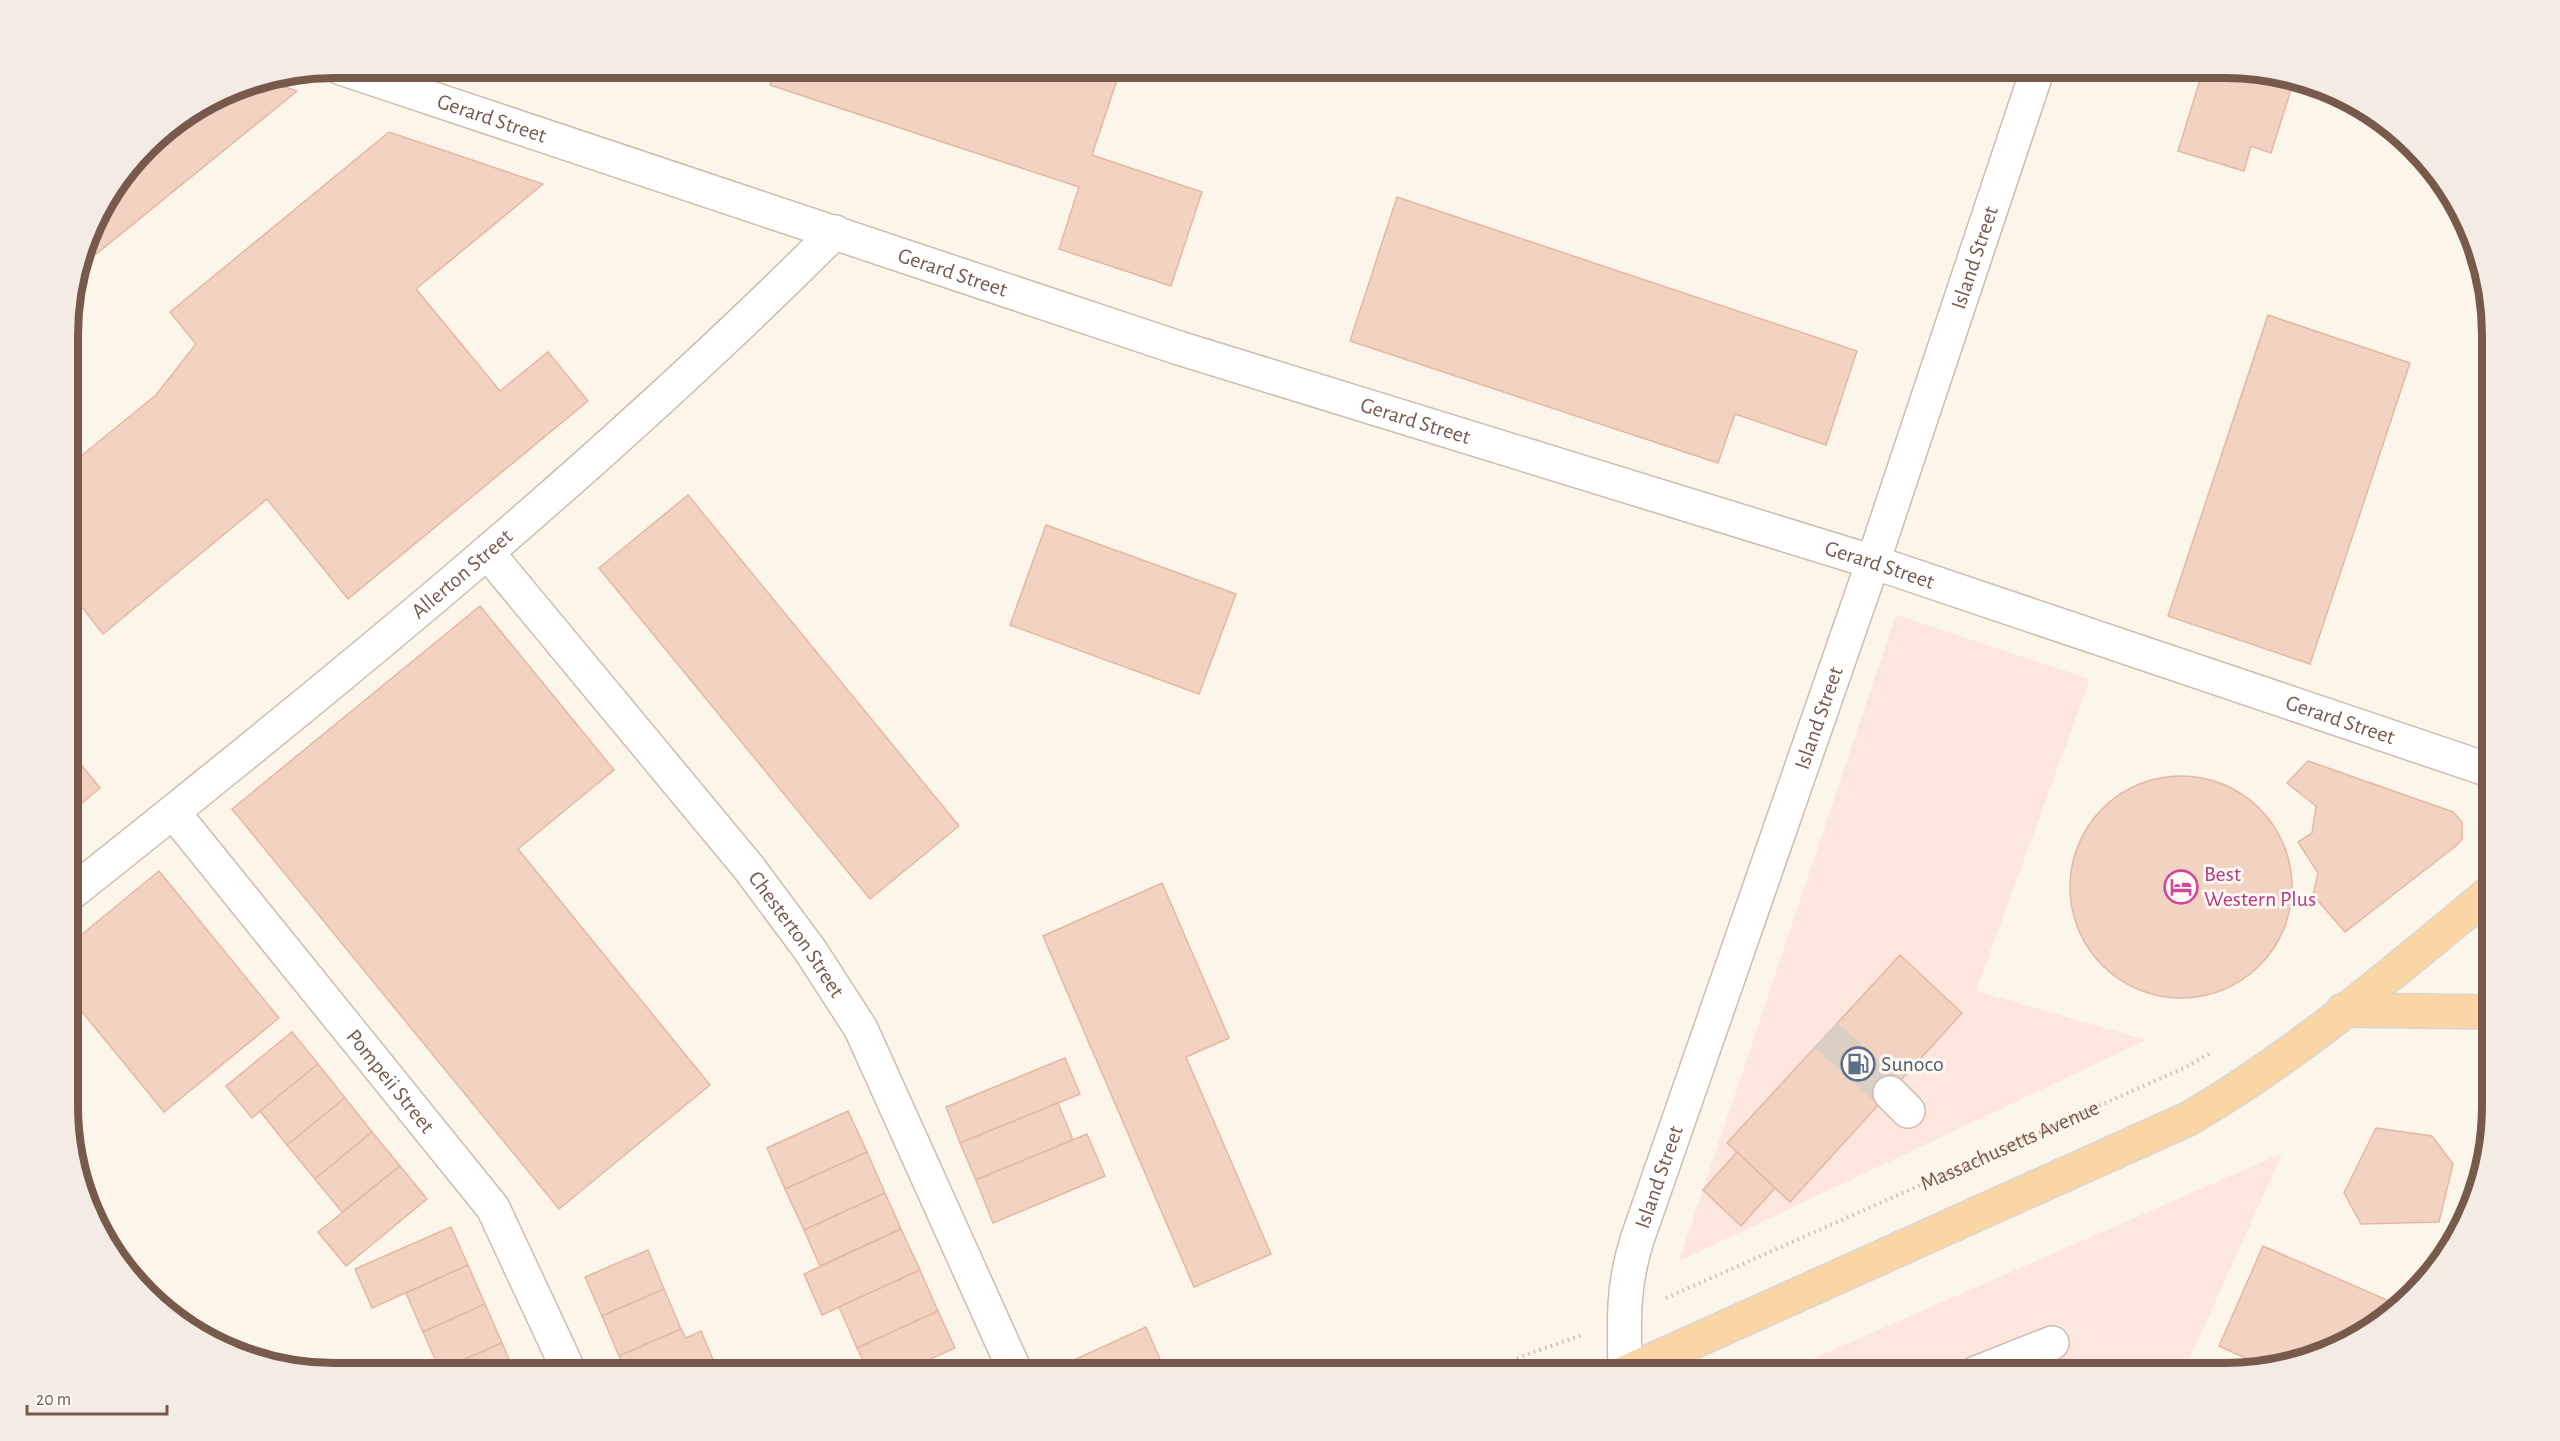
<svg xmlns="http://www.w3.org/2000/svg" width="2560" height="1441" font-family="'Alegreya Sans',sans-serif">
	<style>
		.commercial { fill: #fce6de }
		.building { fill: #f2d3c2; stroke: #e4b8a2; stroke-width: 1.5 }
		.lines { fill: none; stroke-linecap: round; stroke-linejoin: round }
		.minor-tunnel { stroke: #dbcec3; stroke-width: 33; stroke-dasharray: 33 16; stroke-linecap: butt }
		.minor-casing { stroke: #cfbcaf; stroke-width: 36 }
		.major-casing { stroke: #dcd4d1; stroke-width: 36 }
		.path { stroke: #d7b6a4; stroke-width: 4; stroke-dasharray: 1.5 4.5; stroke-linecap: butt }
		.minor { stroke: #fff; stroke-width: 33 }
		.major { stroke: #f9d6a4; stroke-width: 33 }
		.labels { text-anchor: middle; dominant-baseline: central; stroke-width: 6; stroke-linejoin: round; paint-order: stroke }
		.street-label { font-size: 22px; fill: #785a4d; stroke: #fff9f1 }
		.hotel-label { font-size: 22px; fill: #b23c85; stroke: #fff9f1; text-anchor: start }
		.service-label { font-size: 22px; fill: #4e5e75; stroke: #fff9f1; text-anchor: start }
		.rim { fill: none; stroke: #785a4d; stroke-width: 8 }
	</style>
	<rect width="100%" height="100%" fill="#fcf5ea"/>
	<g class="commercial">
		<polygon points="1896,615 2090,679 1976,991 2146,1040 1679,1261"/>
		<polygon points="2282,1154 2183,1373 1780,1373 2276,1156"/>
	</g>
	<g class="building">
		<polygon points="776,68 1121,68 1092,155 1202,192 1171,286 1059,249 1079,187 770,85"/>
		<polygon points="2194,68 2225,68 2295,77 2271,153 2251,146 2244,171 2178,151 2200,80"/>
		<polygon points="268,81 297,91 79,268 95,216 158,134 233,88"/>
		<polygon points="389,132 543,184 416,289 500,391 548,352 588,401 348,599 267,499 103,634 70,592 70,465 156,395 196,344 170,312"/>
		<polygon points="1397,197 1857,351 1826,445 1735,414 1718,463 1350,341"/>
		<polygon points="2268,315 2410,363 2310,664 2168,616"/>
		<polygon points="688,495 959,826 870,899 599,568"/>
		<polygon points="1046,525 1236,594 1199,694 1010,625"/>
		<polygon points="480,606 614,770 518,849 710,1085 559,1209 232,809"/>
		<polygon points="70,751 100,788 70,813"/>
		<polygon points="2308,761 2453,812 2462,822 2462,839 2457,845 2345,932 2313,895 2318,873 2298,842 2312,833 2316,806 2287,783"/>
		<circle cx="2181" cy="887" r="111"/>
		<polygon points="159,871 279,1018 164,1112 70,997 70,944"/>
		<polygon points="1162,883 1229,1038 1186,1057 1271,1254 1194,1287 1043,936"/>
		<polygon points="1900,955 1962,1013 1790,1202 1727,1143"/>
		<polygon points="292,1032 318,1064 252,1118 226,1086"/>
		<polygon points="1065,1058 1080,1094 960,1143 946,1107"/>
		<polygon points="318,1064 345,1098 287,1145 260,1111"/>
		<polygon points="345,1098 372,1132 315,1179 287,1145"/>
		<polygon points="1058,1103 1073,1140 976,1180 960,1143"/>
		<polygon points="848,1111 867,1152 785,1189 767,1148"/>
		<polygon points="2376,1128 2432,1136 2453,1164 2439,1222 2361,1224 2344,1193"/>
		<polygon points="372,1132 400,1166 342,1212 315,1179"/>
		<polygon points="1087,1134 1105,1176 993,1223 976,1180"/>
		<polygon points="867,1152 885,1193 804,1230 785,1189"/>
		<polygon points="1737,1152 1775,1188 1741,1226 1703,1190"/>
		<polygon points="400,1166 427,1199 346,1266 318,1232"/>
		<polygon points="885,1193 901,1229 820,1266 804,1230"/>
		<polygon points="451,1227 468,1265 372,1308 355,1269"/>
		<polygon points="901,1229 920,1270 822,1315 804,1274"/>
		<polygon points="2263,1246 2396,1304 2373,1329 2311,1359 2268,1368 2219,1346"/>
		<polygon points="648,1250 664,1289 602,1316 585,1277"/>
		<polygon points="468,1265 485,1304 423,1332 406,1293"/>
		<polygon points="920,1270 938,1311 857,1348 839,1307"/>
		<polygon points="664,1289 681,1329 619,1356 602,1316"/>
		<polygon points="485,1304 502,1343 440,1370 423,1332"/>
		<polygon points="938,1311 955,1348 900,1373 869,1373 857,1348"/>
		<polygon points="1146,1327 1166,1373 1069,1373 1065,1364"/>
		<polygon points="681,1329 686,1338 701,1331 715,1364 694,1373 627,1373 619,1356"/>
		<polygon points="502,1343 515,1373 442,1373 440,1370"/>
		<polygon points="715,1364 719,1373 694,1373"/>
	</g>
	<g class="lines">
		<polyline class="minor-tunnel" points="1826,1035 1890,1093"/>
		<defs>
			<g id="minor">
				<path id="s2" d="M341,68L1179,348L1873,562L2492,771"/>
				<path id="s3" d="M487,552L749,868L810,950L861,1029L1016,1373"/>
				<path id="s4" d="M173,812L493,1208L570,1373"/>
				<path id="s5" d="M70,894C333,685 597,470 835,232"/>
				<polyline points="1890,1093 1908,1111"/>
				<path id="s6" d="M1625,1372C1624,1324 1622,1287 1637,1240L1873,562L2038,68"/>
				<polyline points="1976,1373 2052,1343"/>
			</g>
			<g id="major">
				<polyline points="2343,1010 2492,1012"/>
				<path d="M1624,1373L2188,1119C2297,1056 2395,971 2492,891"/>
			</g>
		</defs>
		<use href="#minor" class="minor-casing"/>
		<use href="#major" class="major-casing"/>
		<g class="path">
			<polyline points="2479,851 2492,840"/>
			<path id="s1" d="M1666,1298L2184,1068L2212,1052"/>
			<polyline points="1484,1373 1528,1354 1582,1335"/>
		</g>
		<use href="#minor" class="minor"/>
		<use href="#major" class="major"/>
	</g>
	<defs>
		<symbol id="hotel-ring" viewBox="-11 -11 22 22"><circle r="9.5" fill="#fff9f1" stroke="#d1479c" stroke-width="1.5"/><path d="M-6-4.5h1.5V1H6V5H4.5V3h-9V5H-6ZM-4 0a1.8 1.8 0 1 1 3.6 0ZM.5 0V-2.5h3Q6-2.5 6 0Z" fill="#d1479c"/></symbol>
		<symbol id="fuel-ring" viewBox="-11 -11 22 22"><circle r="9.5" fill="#fff9f1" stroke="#5c6f8a" stroke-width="1.5"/><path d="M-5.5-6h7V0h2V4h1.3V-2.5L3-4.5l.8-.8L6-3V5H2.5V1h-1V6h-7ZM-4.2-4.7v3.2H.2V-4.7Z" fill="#5c6f8a"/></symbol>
	</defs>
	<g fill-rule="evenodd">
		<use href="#hotel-ring" x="2162" y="868" width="38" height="38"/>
		<use href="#fuel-ring" x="1839" y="1045" width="38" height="38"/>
	</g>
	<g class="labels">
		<g class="street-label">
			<text stroke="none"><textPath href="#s2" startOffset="159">Gerard Street</textPath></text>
			<text stroke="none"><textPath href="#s6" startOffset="1172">Island Street</textPath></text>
			<text stroke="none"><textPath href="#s2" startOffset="645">Gerard Street</textPath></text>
			<text stroke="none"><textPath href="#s2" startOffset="1131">Gerard Street</textPath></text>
			<text stroke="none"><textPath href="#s2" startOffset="1617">Gerard Street</textPath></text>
			<text stroke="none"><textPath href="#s5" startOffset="506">Allerton Street</textPath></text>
			<text stroke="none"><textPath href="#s6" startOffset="686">Island Street</textPath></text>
			<text stroke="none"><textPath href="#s2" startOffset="2103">Gerard Street</textPath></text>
			<text stroke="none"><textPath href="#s3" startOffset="492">Chesterton Street</textPath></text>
			<text stroke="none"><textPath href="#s4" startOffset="346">Pompeii Street</textPath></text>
			<text stroke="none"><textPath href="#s1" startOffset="376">Massachusetts Avenue</textPath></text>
			<text stroke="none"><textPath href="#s6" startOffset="200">Island Street</textPath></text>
		</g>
		<g class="hotel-label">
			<text x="2204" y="874">Best<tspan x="2204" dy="25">Western Plus</tspan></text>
		</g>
		<g class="service-label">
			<text x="1881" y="1064">Sunoco</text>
		</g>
	</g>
	<path d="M0 0H2560V1441H0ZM335 78H2225A257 257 0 0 1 2482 335V1106A257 257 0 0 1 2225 1363H335A257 257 0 0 1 78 1106V335A257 257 0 0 1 335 78Z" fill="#f4ece4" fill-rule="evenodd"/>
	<path class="rim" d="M335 78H2225A257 257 0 0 1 2482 335V1106A257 257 0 0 1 2225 1363H335A257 257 0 0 1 78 1106V335A257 257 0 0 1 335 78Z"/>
	<path d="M27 1405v9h140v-9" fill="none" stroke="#785a4d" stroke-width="3"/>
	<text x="36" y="1405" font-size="18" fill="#785a4d" stroke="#fff9f1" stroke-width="4.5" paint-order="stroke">20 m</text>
</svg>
